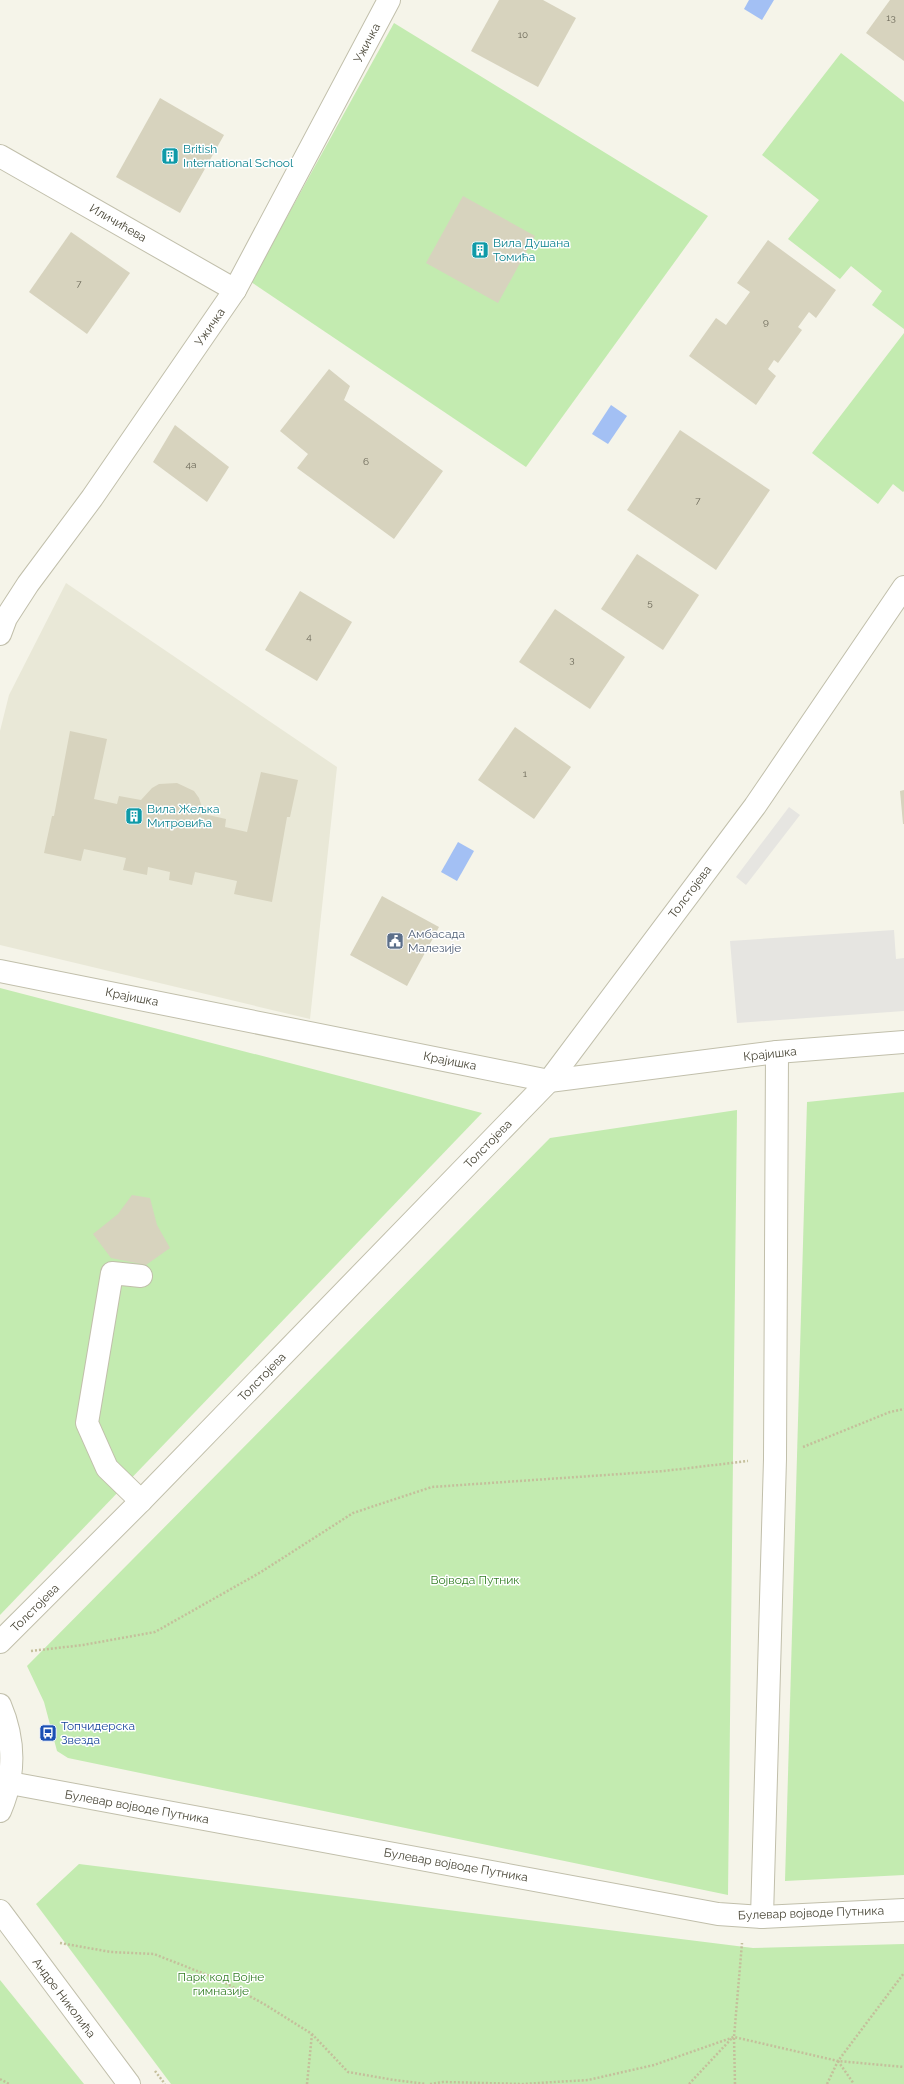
<svg xmlns="http://www.w3.org/2000/svg" width="904" height="2084" font-family="Raleway,sans-serif">
	<style>
		.residential { fill: #e9e8d7 }
		.green { fill: #c3ebb0 }
		.parking { fill: #e6e5e1 }
		.water { fill: #a3c0f4 }
		.building { fill: #d7d3be }
		.lines { fill: none; stroke-linecap: round; stroke-linejoin: round }
		.minor-casing { stroke: #c1bfab; stroke-width: 24 }
		.path { stroke: #c4bf9b; stroke-width: 2.5; stroke-dasharray: 2 2; stroke-linecap: butt }
		.minor { stroke: #fff; stroke-width: 22 }
		.labels { text-anchor: middle; dominant-baseline: central; stroke-width: 3; stroke-linejoin: round; paint-order: stroke }
		.number-label { font-size: 10px; fill: #6c6959 }
		.street-label { font-size: 12px; fill: #494637; stroke: #fff }
		.culture-label { font-size: 12px; fill: #0d838f; stroke: #fff; text-anchor: start }
		.service-label { font-size: 12px; fill: #4e5e75; stroke: #fff; text-anchor: start }
		.park-label { font-size: 12px; fill: #337f26; stroke: #fff }
		.transit-label { font-size: 12px; fill: #164399; stroke: #fff; text-anchor: start }
	</style>
	<rect width="100%" height="100%" fill="#f5f4e9"/>
	<polygon class="residential" points="66,583 337,767 310,1019 0,945 0,731 9,695"/>
	<g class="green">
		<polygon points="394,23 708,216 526,467 251,282"/>
		<polygon points="841,53 904,102 904,329 872,305 882,291 851,266 840,279 788,239 819,200 762,155"/>
		<polygon points="904,333 904,491 903,492 893,484 878,504 812,453"/>
		<polygon points="0,988 482,1113 0,1615"/>
		<polygon points="904,1092 904,1875 785,1881 807,1102"/>
		<polygon points="737,1110 728,1895 68,1758 57,1751 44,1702 27,1666 550,1138"/>
		<polygon points="79,1864 753,1948 904,1944 904,2084 171,2084 36,1904"/>
		<polygon points="0,1980 84,2084 0,2084"/>
	</g>
	<g class="parking">
		<polygon points="789,807 800,815 746,885 736,877"/>
		<polygon points="894,930 896,959 904,958 904,1011 737,1023 730,941"/>
	</g>
	<g class="water">
		<polygon points="749,0 774,0 762,20 744,9"/>
		<polygon points="611,405 627,416 608,444 592,434"/>
		<polygon points="458,842 474,851 457,881 441,872"/>
	</g>
	<g class="building">
		<polygon points="499,0 543,0 576,18 538,87 471,51"/>
		<polygon points="890,0 904,0 904,61 866,33"/>
		<polygon points="160,98 224,135 180,213 116,177"/>
		<polygon points="463,196 535,236 498,303 426,263"/>
		<polygon points="71,232 130,273 87,334 29,292"/>
		<polygon points="768,240 836,290 816,318 809,312 798,327 802,330 778,363 774,360 768,369 776,376 756,405 689,356 716,318 726,325 750,292 737,283"/>
		<polygon points="329,369 350,386 344,400 443,471 394,539 297,468 308,454 280,431"/>
		<polygon points="175,425 229,467 207,502 153,462"/>
		<polygon points="680,430 770,490 716,570 627,510"/>
		<polygon points="637,554 699,595 663,650 601,609"/>
		<polygon points="300,591 352,622 317,681 265,650"/>
		<polygon points="555,609 625,657 590,709 519,662"/>
		<polygon points="515,727 571,767 534,819 478,780"/>
		<polygon points="70,731 107,739 94,799 117,804 119,796 141,800 152,788 159,784 177,783 194,791 199,798 204,814 226,819 225,827 247,832 261,772 298,780 290,817 287,817 272,902 234,894 237,881 195,872 192,885 169,880 170,872 148,867 147,875 123,870 126,858 84,849 81,861 44,853 52,816 54,816"/>
		<polygon points="904,790 904,824 903,824 900,791"/>
		<polygon points="382,896 439,927 407,986 350,955"/>
		<polygon points="132,1195 150,1198 157,1225 170,1248 146,1265 111,1258 93,1234 118,1214"/>
	</g>
	<g class="lines">
		<defs>
			<g id="minor">
				<polyline points="0,156 235,290"/>
				<polyline points="0,634 6,618 28,584 92,498 235,290 389,0"/>
				<polyline points="0,971 549,1081 777,1052 904,1042"/>
				<polyline points="141,1276 112,1273 87,1423 107,1468 141,1501"/>
				<polyline points="0,1642 141,1501 549,1081 755,806 904,587"/>
				<path d="M0,1705C15,1740 15,1776 0,1811"/>
				<polyline points="10,1783 718,1914 762,1917 904,1910"/>
				<polyline points="0,1911 129,2084"/>
				<polyline points="762,1917 775,1459 777,1052"/>
			</g>
		</defs>
		<use href="#minor" class="minor-casing"/>
		<g class="path">
			<polyline points="803,1447 890,1412 904,1409"/>
			<polyline points="31,1651 83,1645 155,1632 261,1572 353,1513 432,1487 664,1471 748,1461"/>
			<polyline points="60,1943 111,1952 154,1954 220,1980 264,2004 312,2034 348,2072 394,2080 426,2084"/>
			<polyline points="838,2061 854,2084"/>
			<polyline points="155,2071 165,2084"/>
			<polyline points="0,2079 9,2084"/>
			<polyline points="307,2084 312,2034"/>
			<polyline points="430,2084 443,2082 523,2084 588,2080 654,2065 734,2037 838,2061 904,2067"/>
			<polyline points="689,2084 733,2037"/>
			<polyline points="735,2084 734,2037 742,1943"/>
			<polyline points="827,2084 838,2061 904,1973"/>
		</g>
		<use href="#minor" class="minor"/>
	</g>
	<defs>
		<symbol id="building-square" viewBox="-11 -11 22 22"><rect x="-9" y="-9" width="18" height="18" rx="4" fill="#0f9aa8" stroke="#fff"/><path d="M-4-6H4V6H1V3H-1V6H-4ZM-2.5-4.3h1.7v1.8h-1.7ZM.8-4.3h1.7v1.8H.8ZM-2.5-1h1.7V.8h-1.7ZM.8-1h1.7V.8H.8Z" fill="#fff"/></symbol>
		<symbol id="civic-square" viewBox="-11 -11 22 22"><rect x="-9" y="-9" width="18" height="18" rx="4" fill="#5c6f8a" stroke="#fff"/><path d="M-.6-6.5H3V-4.5H.6V-3L4-1V1h2V6H-6V1h2V-1L-.6-3ZM-1.2 2.5V6h2.4V2.5Z" fill="#fff"/></symbol>
		<symbol id="bus-square" viewBox="-11 -11 22 22"><rect x="-9" y="-9" width="18" height="18" rx="4" fill="#1a4fb4" stroke="#fff"/><path d="M-5-6H5V4H4V6H2V4H-2V6H-4V4H-5ZM-3.5-4V0h7V-4ZM-3.5 1.2v1.5H-2V1.2ZM2 1.2v1.5H3.5V1.2Z" fill="#fff"/></symbol>
	</defs>
	<g fill-rule="evenodd">
		<use href="#building-square" x="160" y="146" width="20" height="20"/>
		<use href="#building-square" x="470" y="240" width="20" height="20"/>
		<use href="#building-square" x="124" y="806" width="20" height="20"/>
		<use href="#civic-square" x="385" y="931" width="20" height="20"/>
		<use href="#bus-square" x="38" y="1723" width="20" height="20"/>
	</g>
	<g class="labels">
		<g class="number-label">
			<text x="891" y="17">13</text>
			<text x="523" y="34">10</text>
			<text x="79" y="283">7</text>
			<text x="766" y="321">9</text>
			<text x="366" y="461">6</text>
			<text x="191" y="464">4a</text>
			<text x="698" y="500">7</text>
			<text x="650" y="602">5</text>
			<text x="309" y="636">4</text>
			<text x="572" y="659">3</text>
			<text x="525" y="773">1</text>
		</g>
		<g class="street-label">
			<text transform="translate(367 43) rotate(-62)">Ужичка</text>
			<text transform="translate(118 223) rotate(30)">Иличићева</text>
			<text transform="translate(210 327) rotate(-55)">Ужичка</text>
			<text transform="translate(690 892) rotate(-53)">Толстојева</text>
			<text transform="translate(132 997) rotate(11)">Крајишка</text>
			<text transform="translate(770 1054) rotate(-6)">Крајишка</text>
			<text transform="translate(450 1061) rotate(11)">Крајишка</text>
			<text transform="translate(488 1144) rotate(-46)">Толстојева</text>
			<text transform="translate(262 1377) rotate(-46)">Толстојева</text>
			<text transform="translate(35 1608) rotate(-45)">Толстојева</text>
			<text transform="translate(137 1807) rotate(10)">Булевар војводе Путника</text>
			<text transform="translate(456 1865) rotate(10)">Булевар војводе Путника</text>
			<text transform="translate(811 1913) rotate(-2)">Булевар војводе Путника</text>
			<text transform="translate(64 1998) rotate(53)">Андре Николића</text>
		</g>
		<g class="culture-label">
			<text x="183" y="149">British<tspan x="183" dy="14">International School</tspan></text>
			<text x="493" y="243">Вила Душана<tspan x="493" dy="14">Томића</tspan></text>
			<text x="147" y="809">Вила Жељка<tspan x="147" dy="14">Митровића</tspan></text>
		</g>
		<g class="service-label">
			<text x="408" y="934">Амбасада<tspan x="408" dy="14">Малезије</tspan></text>
		</g>
		<g class="park-label">
			<text x="475" y="1580">Војвода Путник</text>
			<text x="221" y="1977">Парк код Војне<tspan x="221" dy="14">гимназије</tspan></text>
		</g>
		<g class="transit-label">
			<text x="61" y="1726">Топчидерска<tspan x="61" dy="14">Звезда</tspan></text>
		</g>
	</g>
</svg>
